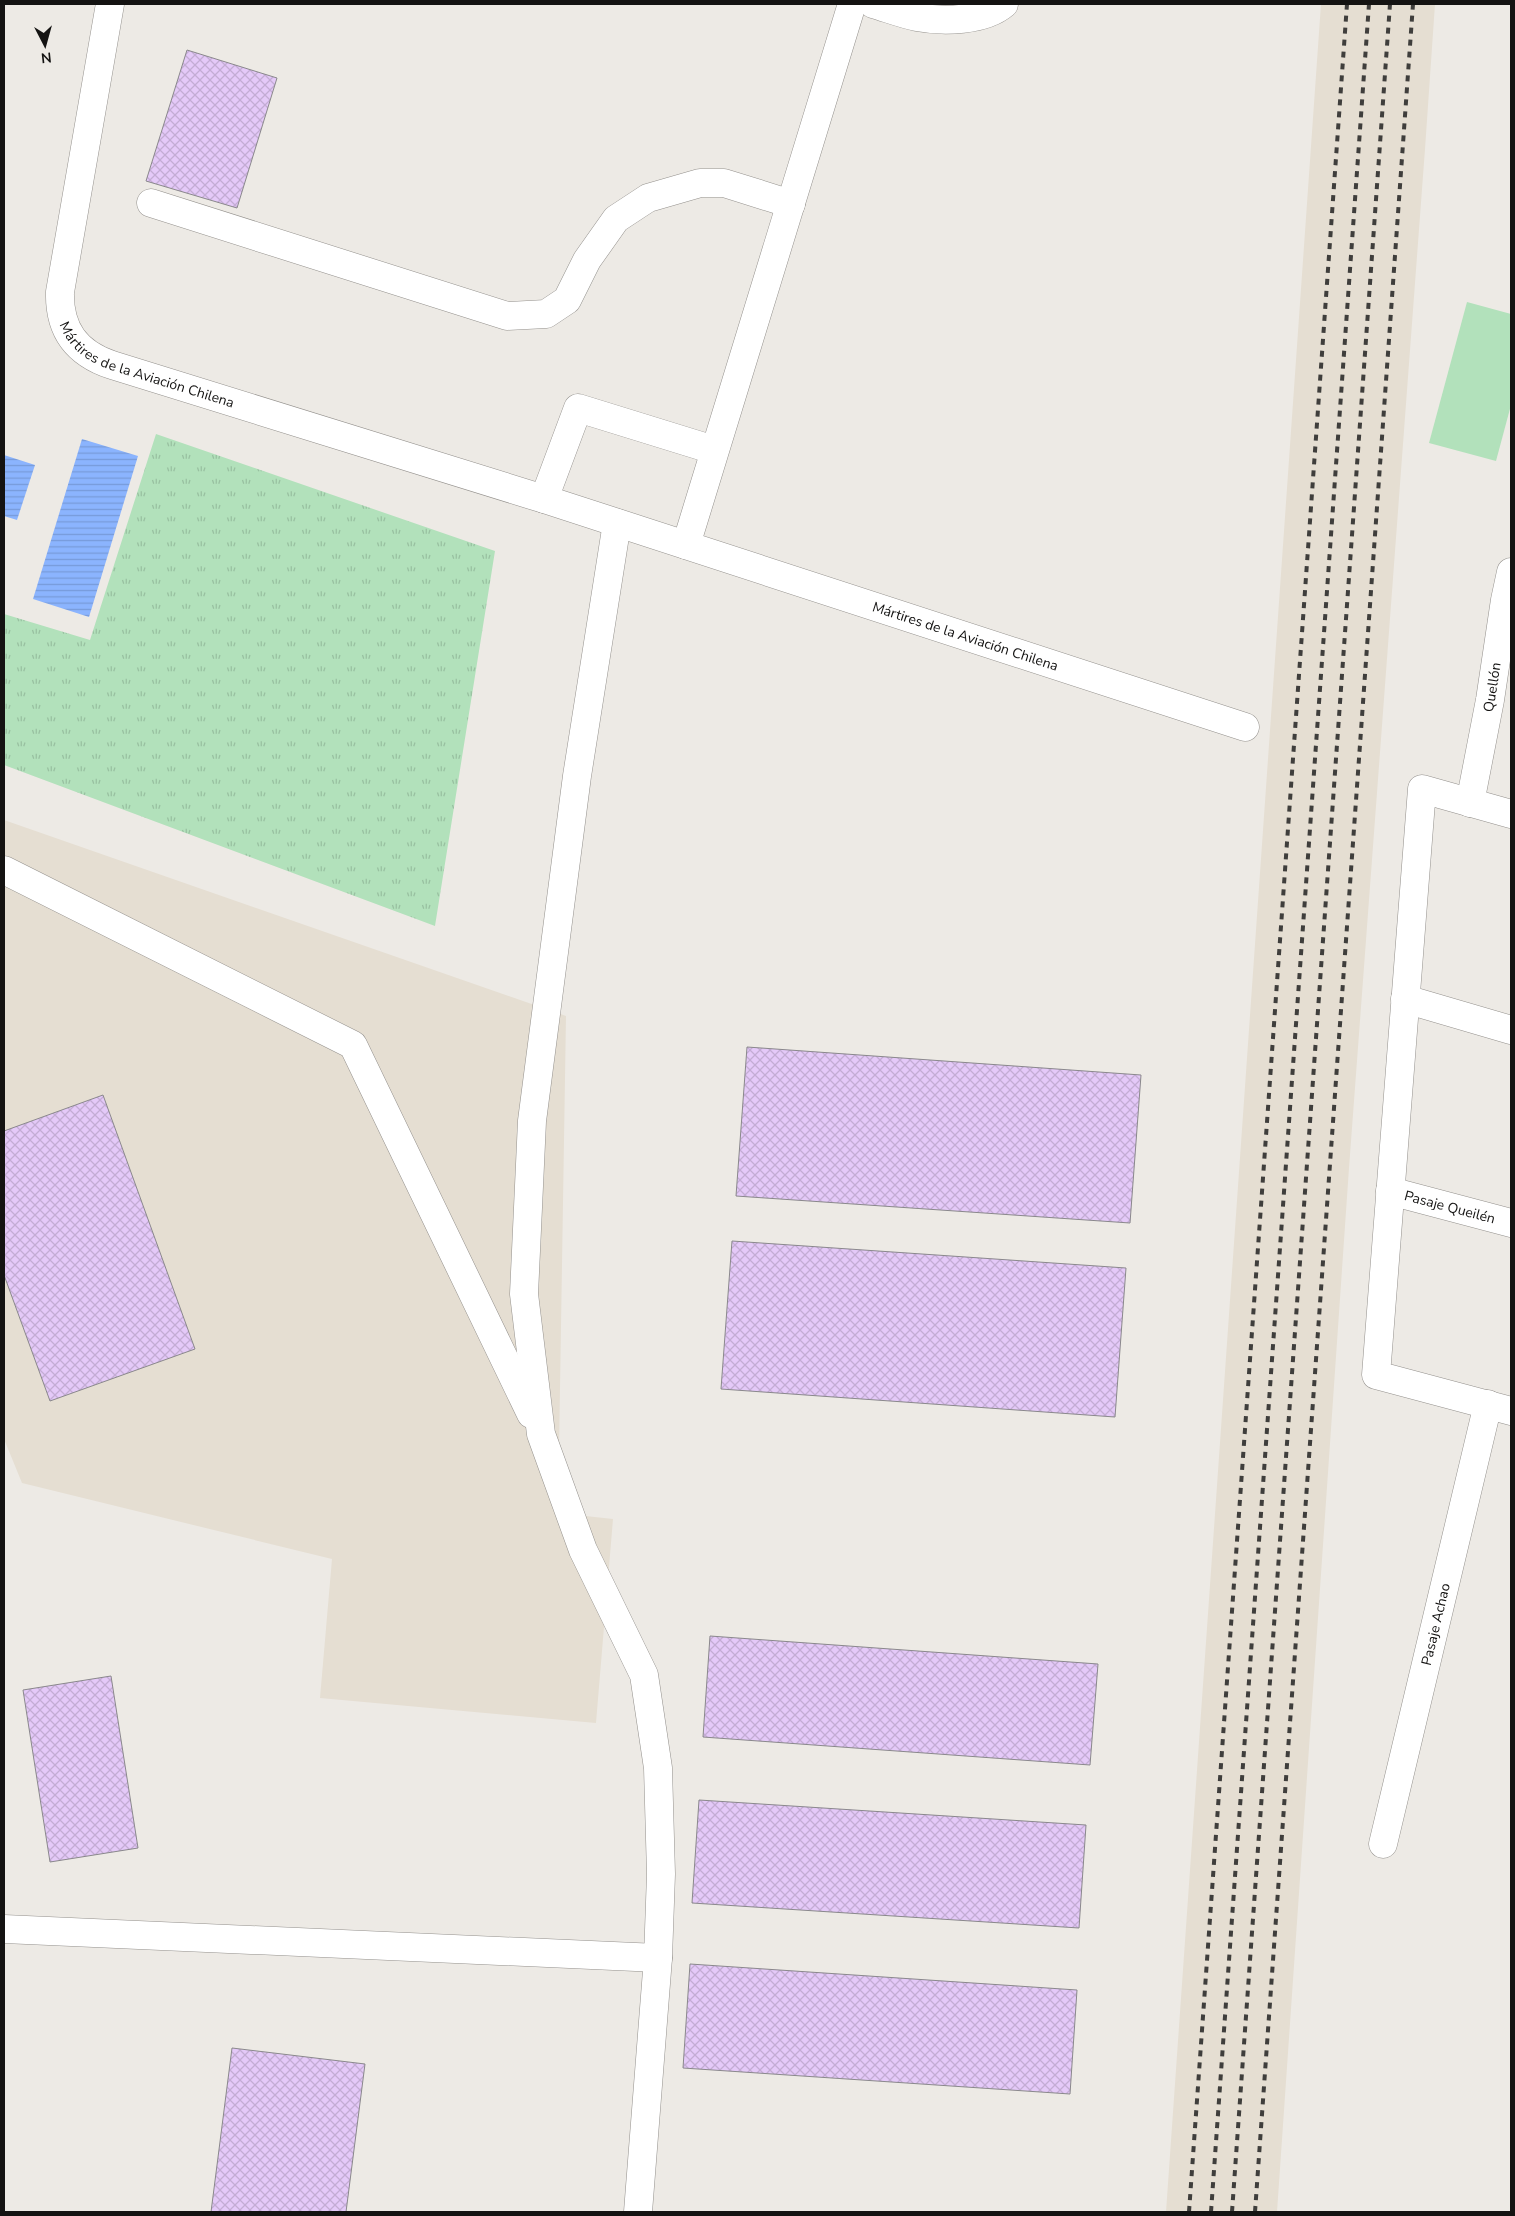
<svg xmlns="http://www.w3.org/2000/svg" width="1515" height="2216" font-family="'Nunito Sans',sans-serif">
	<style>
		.built { fill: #e5ded2 }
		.grass { fill: url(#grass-tufts) }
		.pitch { fill: #b2e1bb }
		.water { fill: url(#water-rules) }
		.building { fill: url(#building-cross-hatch); stroke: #8a888c }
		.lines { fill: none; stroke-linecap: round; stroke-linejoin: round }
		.minor-casing { stroke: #94918d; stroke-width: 29 }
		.minor { stroke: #fff; stroke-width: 28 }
		.rail { stroke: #3f3e3c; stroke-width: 4; stroke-dasharray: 6 6; stroke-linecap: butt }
		.labels { text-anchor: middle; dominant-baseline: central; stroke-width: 4; stroke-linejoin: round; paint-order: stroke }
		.street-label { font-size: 14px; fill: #141312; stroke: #edeae5 }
	</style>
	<defs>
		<pattern id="grass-tufts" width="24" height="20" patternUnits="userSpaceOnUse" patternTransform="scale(1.25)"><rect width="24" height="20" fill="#b2e1bb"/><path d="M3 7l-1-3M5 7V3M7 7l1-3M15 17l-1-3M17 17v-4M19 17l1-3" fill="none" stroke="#98c0a0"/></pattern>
		<pattern id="water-rules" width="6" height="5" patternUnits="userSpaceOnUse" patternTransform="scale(1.25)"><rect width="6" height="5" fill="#8bb4fe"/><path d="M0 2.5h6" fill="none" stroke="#779ad9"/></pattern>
		<pattern id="building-cross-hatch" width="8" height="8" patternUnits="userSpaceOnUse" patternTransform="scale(1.25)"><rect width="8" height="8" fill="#e4c9f8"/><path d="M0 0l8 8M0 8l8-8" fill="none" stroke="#c3acd4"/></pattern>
	</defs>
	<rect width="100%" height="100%" fill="#edeae5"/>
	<g class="built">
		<polygon points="1321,4 1435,4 1425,149 1349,1168 1277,2212 1166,2212"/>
		<polygon points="4,820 566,1016 558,1513 613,1519 596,1723 320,1698 332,1559 22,1483 4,1439"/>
	</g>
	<polygon class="grass" points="156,434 495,551 435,926 4,765 4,614 90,640"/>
	<polygon class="pitch" points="1467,302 1511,314 1511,405 1496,461 1429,443"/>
	<g class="water">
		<polygon points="82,439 138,456 89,617 33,599"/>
		<polygon points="4,455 35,465 17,520 4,516"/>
	</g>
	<g class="building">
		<polygon points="187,50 277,78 237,208 146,181"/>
		<polygon points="747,1047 1141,1075 1130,1223 736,1196"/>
		<polygon points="103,1095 195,1349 50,1401 4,1275 4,1131"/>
		<polygon points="732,1241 1126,1268 1115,1417 721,1389"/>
		<polygon points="710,1636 1098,1664 1090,1765 703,1737"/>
		<polygon points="111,1676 138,1848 50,1862 23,1690"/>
		<polygon points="699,1800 1086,1825 1079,1928 692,1903"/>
		<polygon points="690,1964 1077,1990 1070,2094 683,2068"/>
		<polygon points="232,2048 365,2064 346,2212 211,2212"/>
	</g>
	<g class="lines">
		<defs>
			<g id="minor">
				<path id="s1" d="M110,4L60,292C59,329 76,353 112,365L544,499L1245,727"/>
				<path d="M873,4C887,8 902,14 917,17C943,22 984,21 1004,4"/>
				<polyline points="151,203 507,316 546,314 567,300 587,260 616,219 648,198 700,183 724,183 791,204"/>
				<polyline points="544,499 578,408 714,450"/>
				<polyline points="617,523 577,776 532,1121 524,1294 541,1434 583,1550 644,1675 658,1768 661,1874 658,1958 638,2212"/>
				<polyline points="686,545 852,4"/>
				<path id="s2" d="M1470,803L1490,700L1505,600L1511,572"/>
				<polyline points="1511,814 1422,789 1376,1375 1511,1411"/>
				<polyline points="4,870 353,1045 531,1414"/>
				<polyline points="1405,999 1511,1030"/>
				<path id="s3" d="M1390,1191L1511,1223"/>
				<path id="s4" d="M1383,1844L1488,1404"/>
				<polyline points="4,1929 658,1958"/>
			</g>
		</defs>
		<use href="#minor" class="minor-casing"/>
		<use href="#minor" class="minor"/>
		<g class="rail">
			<polyline points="1189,2212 1347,4"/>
			<polyline points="1211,2212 1369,4"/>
			<polyline points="1232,2212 1390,4"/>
			<polyline points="1255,2212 1413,4"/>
		</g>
	</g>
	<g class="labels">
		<g class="street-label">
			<text stroke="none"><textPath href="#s1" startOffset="420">Mártires de la Aviación Chilena</textPath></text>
			<text stroke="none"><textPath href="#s1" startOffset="1285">Mártires de la Aviación Chilena</textPath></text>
			<text stroke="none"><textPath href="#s2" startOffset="118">Quellón</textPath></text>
			<text stroke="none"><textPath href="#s3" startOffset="62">Pasaje Queilén</textPath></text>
			<text stroke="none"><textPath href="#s4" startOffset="226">Pasaje Achao</textPath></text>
		</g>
	</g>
	<rect width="1515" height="2216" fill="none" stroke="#141312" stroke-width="10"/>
	<g transform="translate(45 45) rotate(174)" stroke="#edeae5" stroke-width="4" paint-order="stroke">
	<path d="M0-4L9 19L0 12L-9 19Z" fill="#141312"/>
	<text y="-8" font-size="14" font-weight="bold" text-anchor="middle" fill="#141312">N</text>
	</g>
</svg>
